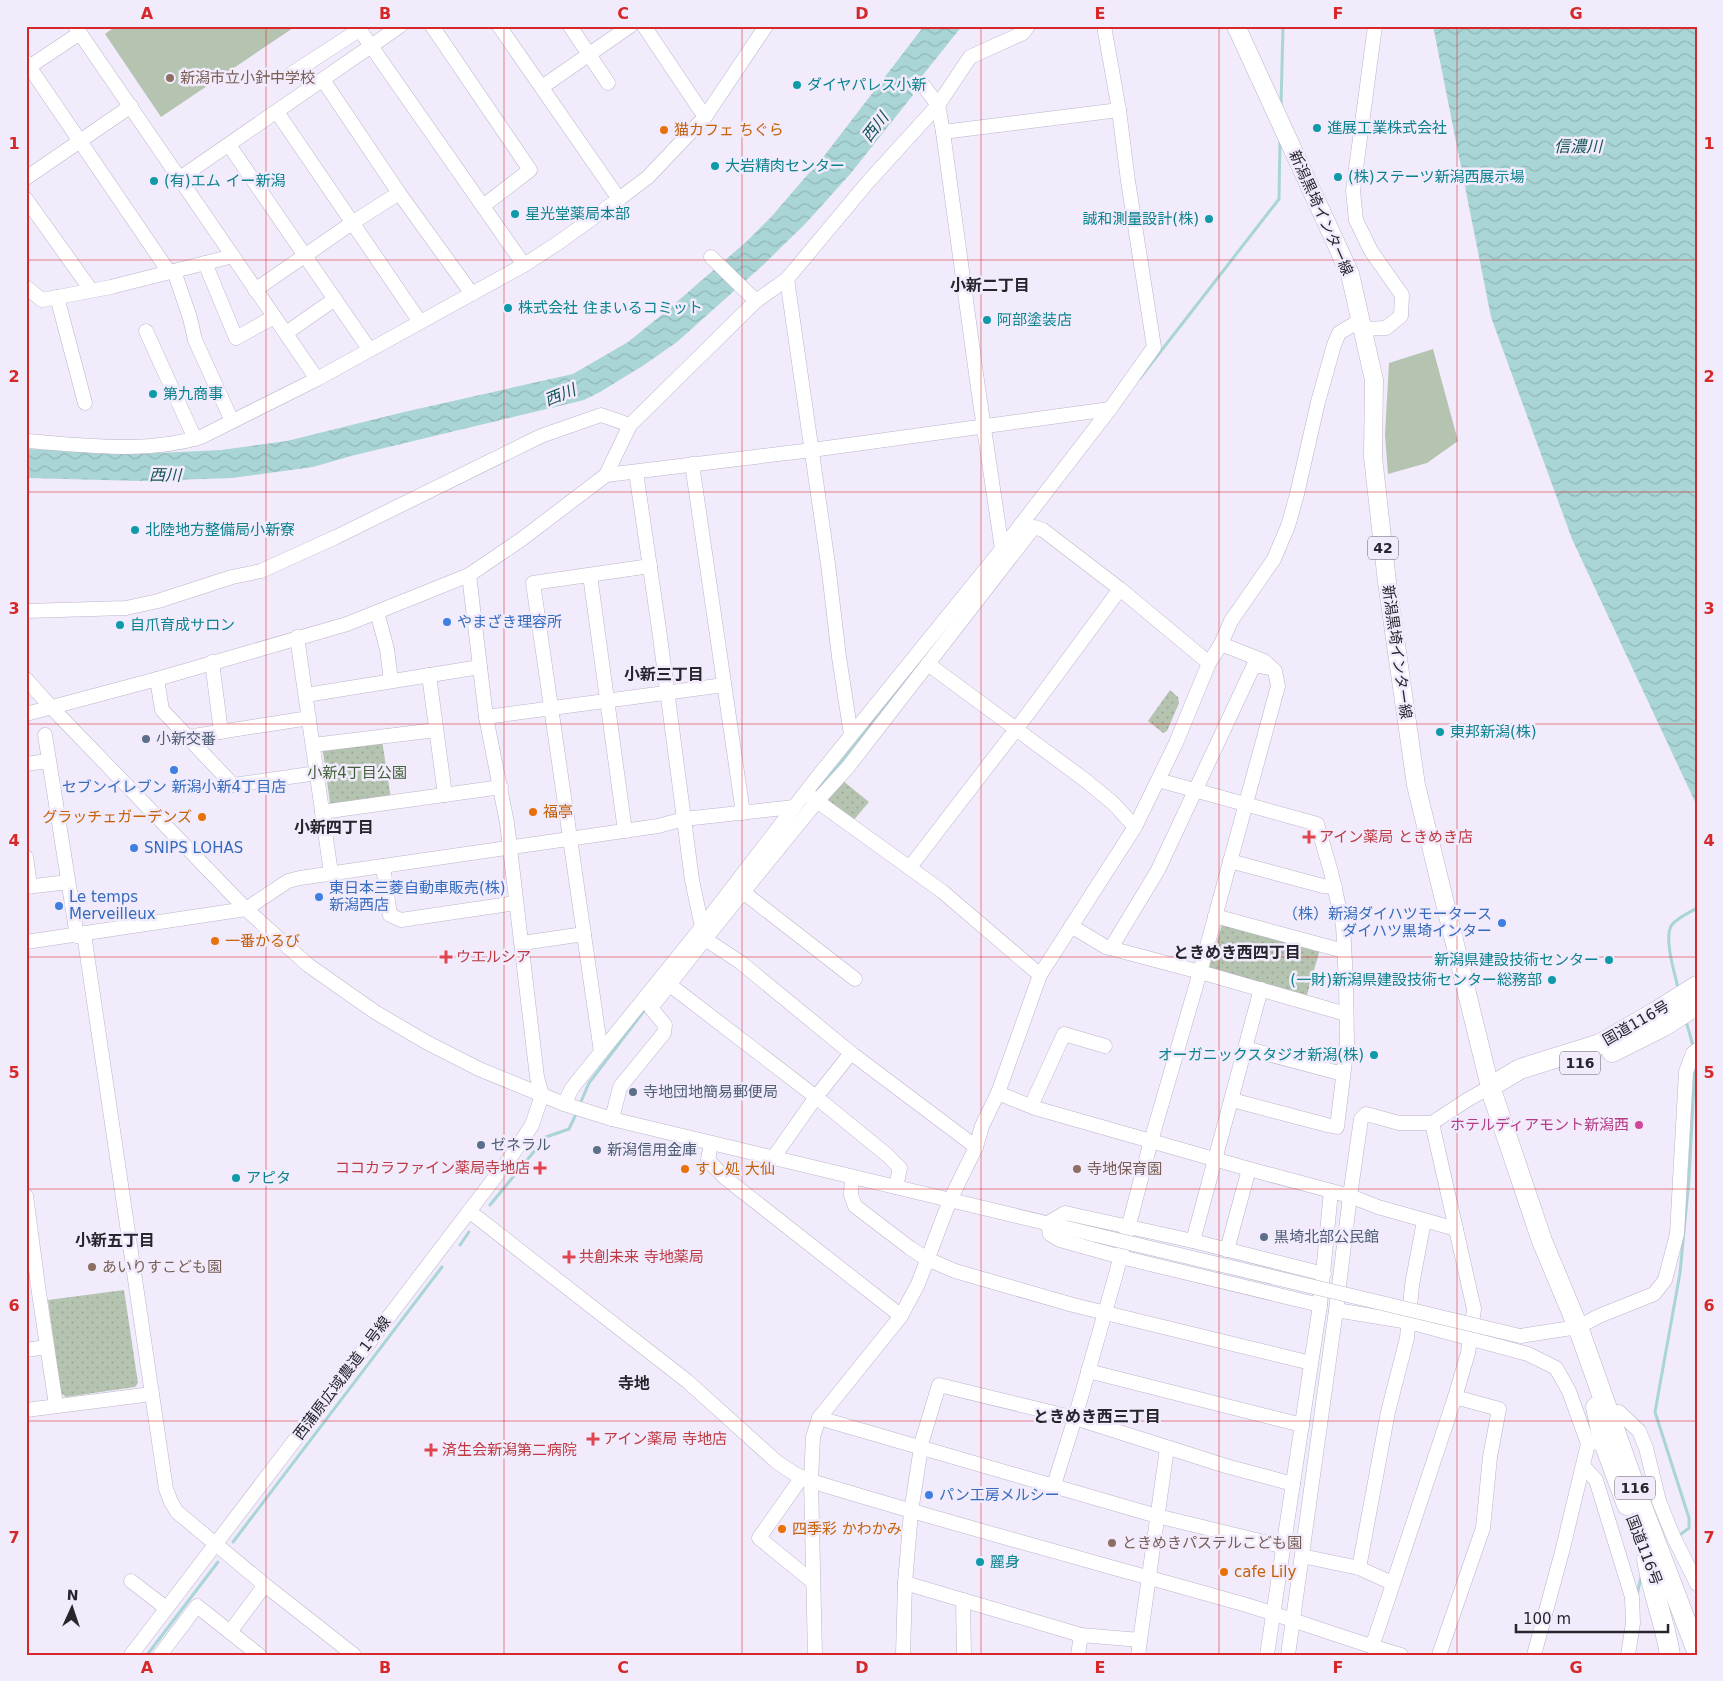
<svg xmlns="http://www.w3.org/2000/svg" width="1723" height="1681" font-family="'DejaVu Sans','Noto Sans JP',sans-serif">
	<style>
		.green { fill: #b5c4b0 }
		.park { fill: url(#park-dots) }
		.water { fill: url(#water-waves) }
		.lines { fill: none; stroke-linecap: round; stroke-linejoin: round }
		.stream { stroke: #a9d5d6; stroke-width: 3 }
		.minor-casing { stroke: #bcb4c9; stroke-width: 15 }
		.major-casing { stroke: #bcb4c9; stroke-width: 19 }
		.highway-casing { stroke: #bcb4c9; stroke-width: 21 }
		.minor { stroke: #fff; stroke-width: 14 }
		.major { stroke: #fff; stroke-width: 18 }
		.highway { stroke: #fff; stroke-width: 20 }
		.minor-bridge-casing { stroke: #bcb4c9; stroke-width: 15; stroke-linecap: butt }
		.minor-bridge { stroke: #fff; stroke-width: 14 }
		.grid { fill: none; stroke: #d62828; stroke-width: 1; stroke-opacity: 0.55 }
		.education-dot { fill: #8d6e63; stroke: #f1ebfc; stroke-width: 2 }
		.culture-dot { fill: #0f9aa8; stroke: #f1ebfc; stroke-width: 2 }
		.food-dot { fill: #e8710a; stroke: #f1ebfc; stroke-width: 2 }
		.shop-dot { fill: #3f7fe0; stroke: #f1ebfc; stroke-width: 2 }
		.service-dot { fill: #5c6f8a; stroke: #f1ebfc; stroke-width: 2 }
		.health-dot { fill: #e0444e; stroke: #f1ebfc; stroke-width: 2 }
		.hotel-dot { fill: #d1479c; stroke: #f1ebfc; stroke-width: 2 }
		.labels { text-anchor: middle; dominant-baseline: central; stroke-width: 5; stroke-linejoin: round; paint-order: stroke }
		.shield { fill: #f1ebfc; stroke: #64606a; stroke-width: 1 }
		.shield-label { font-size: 14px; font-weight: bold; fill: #28252c }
		.education-label { font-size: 15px; fill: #785e54; stroke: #f1ebfc; text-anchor: start }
		.culture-label { font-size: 15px; fill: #0d838f; stroke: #f1ebfc; text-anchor: start }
		.food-label { font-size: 15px; fill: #c56008; stroke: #f1ebfc; text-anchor: start }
		.street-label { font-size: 15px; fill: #28252c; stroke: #f1ebfc }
		.shop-label { font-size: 15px; fill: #366cbe; stroke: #f1ebfc; text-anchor: start }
		.service-label { font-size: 15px; fill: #4e5e75; stroke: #f1ebfc; text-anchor: start }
		.park-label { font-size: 15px; fill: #426035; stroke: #f1ebfc }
		.health-label { font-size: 15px; fill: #be3a42; stroke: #f1ebfc; text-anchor: start }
		.hotel-label { font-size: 15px; fill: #b23c85; stroke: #f1ebfc; text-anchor: end }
		.water-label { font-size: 16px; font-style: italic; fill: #135255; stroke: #f1ebfc }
		.neighbourhood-label { font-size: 16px; font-weight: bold; fill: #28252c; stroke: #f1ebfc }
		.neatline { fill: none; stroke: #d62828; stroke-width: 2 }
		.grid-label { font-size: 16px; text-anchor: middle; font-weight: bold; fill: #d62828 }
	</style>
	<defs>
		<pattern id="park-dots" width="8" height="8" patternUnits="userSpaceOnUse" patternTransform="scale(1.25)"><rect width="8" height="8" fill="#b5c4b0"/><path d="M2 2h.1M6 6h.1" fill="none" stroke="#9ca898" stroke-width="1.8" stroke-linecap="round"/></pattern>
		<pattern id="water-waves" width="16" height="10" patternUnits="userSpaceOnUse" patternTransform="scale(1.25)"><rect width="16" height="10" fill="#a9d5d6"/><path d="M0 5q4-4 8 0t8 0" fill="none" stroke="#91b7b8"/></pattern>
	</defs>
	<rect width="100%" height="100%" fill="#f1ebfc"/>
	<g class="green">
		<polygon points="116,26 296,26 161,117 105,34"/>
		<polygon points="1433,349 1458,441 1427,463 1388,474 1385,435 1389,363"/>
	</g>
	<g class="park">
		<polygon points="1170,690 1178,697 1179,703 1167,731 1163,733 1148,721"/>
		<polygon points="382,740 391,799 334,806 330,803 323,752 325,748"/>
		<polygon points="842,780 869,802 852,822 825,800"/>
		<polygon points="1223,921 1320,949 1307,995 1209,968"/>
		<polygon points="124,1290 138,1383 135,1387 66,1397 61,1393 48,1300"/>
	</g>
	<g class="water">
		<polygon points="924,26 962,26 910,91 913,95 851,173 806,223 763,265 677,342 644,365 600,392 584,400 351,456 313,467 232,478 143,481 26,478 26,449 158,453 221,450 287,441 404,412 573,374 628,342 664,313 746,242 772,216 809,173 817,167 821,160"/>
		<polygon points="1433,26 1697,26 1697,806 1572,539 1491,317"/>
	</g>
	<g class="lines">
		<g class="stream">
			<polyline points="1281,106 1283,26"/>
			<polyline points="1140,378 1279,199 1280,140"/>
			<polyline points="814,793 838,766 939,638"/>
			<path d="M1678,988C1675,974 1664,940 1671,926C1676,918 1689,913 1697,908"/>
			<polyline points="1686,1021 1694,1049"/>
			<polyline points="580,1104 589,1083 647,1007"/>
			<polyline points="490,1205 546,1137 569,1129 577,1112"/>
			<polyline points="460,1245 469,1232"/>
			<polyline points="1677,1537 1689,1528 1689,1518 1655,1412 1680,1273 1689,1179 1695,1065"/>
			<polyline points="233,1542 442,1267"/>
			<polyline points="1637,1595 1641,1577"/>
			<polyline points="147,1655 218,1562"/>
		</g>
		<defs>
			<g id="minor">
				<polyline points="75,26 317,379"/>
				<polyline points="357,26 524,265"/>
				<polyline points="432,26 530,170 483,206"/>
				<polyline points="499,26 619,199"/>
				<polyline points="570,26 608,83"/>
				<polyline points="644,26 705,117"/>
				<polyline points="26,62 169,272"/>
				<polyline points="26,69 80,33"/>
				<polyline points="291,74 359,30"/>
				<polyline points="323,80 399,193 472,294"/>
				<polyline points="923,85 938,105 943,132 978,388 1002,549 1005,551"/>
				<polyline points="542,87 630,26"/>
				<polyline points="277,112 420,322"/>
				<polyline points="943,132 1119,110"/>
				<polyline points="229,145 369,349"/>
				<polyline points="26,178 131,106"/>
				<polyline points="180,178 400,26"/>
				<polyline points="26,199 91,290"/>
				<polyline points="711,257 756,301"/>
				<polyline points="205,263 236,338 274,317"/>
				<polyline points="174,271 190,318 195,340 232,421"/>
				<polyline points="787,279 828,564 839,657 851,735"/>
				<polyline points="26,287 42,300 111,287 233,256"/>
				<polyline points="255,290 352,223 399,193"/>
				<polyline points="57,297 85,403"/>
				<polyline points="1363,329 1386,328 1401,316 1402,295 1371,251 1356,220 1353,191 1375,26"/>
				<polyline points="146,331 195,439"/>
				<polyline points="286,333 335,299"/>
				<path d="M26,441C84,445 145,454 201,437L317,379L524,265L558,243L619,199L648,177L705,117L766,26"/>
				<polyline points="692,464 743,813"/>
				<polyline points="636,472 659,629 692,880 702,927"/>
				<polyline points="606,475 812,450 1110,409"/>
				<polyline points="469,575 486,717 507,823 537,1077 542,1095"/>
				<polyline points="590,575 625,831"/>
				<polyline points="26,611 126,608 158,601 232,577 261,571 336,537 541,436 601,415 630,425"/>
				<polyline points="377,612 387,649 391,681"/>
				<polyline points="297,637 331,873"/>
				<polyline points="212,662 221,732"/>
				<polyline points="928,664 1085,780 1114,804 1135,827"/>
				<polyline points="429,675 445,795"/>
				<polyline points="26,679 51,707 246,909 308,965 375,1012 426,1042 479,1069 564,1104 612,1119 1096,1235"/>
				<polyline points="157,679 162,710 233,785 317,773"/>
				<polyline points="306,695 480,667"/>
				<polyline points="26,714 157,679 347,624 469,575 522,539 606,475 630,425 756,301 787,279 868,182 938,105 970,57 1023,33 1028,26"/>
				<polyline points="486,717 724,685"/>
				<polyline points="45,735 77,936"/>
				<polyline points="187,737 309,718"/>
				<polyline points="313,745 436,730"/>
				<polyline points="26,764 48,761"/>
				<polyline points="1158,780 1317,824 1331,872 1343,925 1346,982 1347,1044 1337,1127 1327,1125 1232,1100"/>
				<polyline points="810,796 943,892 1040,975"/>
				<polyline points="322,812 501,787"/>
				<polyline points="26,857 30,886"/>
				<polyline points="1230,861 1323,886 1335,887"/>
				<polyline points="383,866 390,915 401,920 516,903"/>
				<polyline points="910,867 1027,715 1120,589"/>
				<polyline points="26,887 68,882"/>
				<polyline points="743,892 855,979"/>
				<polyline points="1215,916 1344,951"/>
				<polyline points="1071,926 1106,947 1200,972 1346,1014"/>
				<polyline points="84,934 166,1489 171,1502 177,1512 265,1585 354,1655"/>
				<polyline points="26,942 246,909 288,881 300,878 658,826 684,819 794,807"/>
				<polyline points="522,943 584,934"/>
				<polyline points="1111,948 1158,870 1254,665 1271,668"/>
				<polyline points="670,985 816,1097 887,1155 900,1168 896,1187"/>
				<polyline points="1245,1048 1343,1074"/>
				<polyline points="601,1052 533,583 650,566"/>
				<polyline points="998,1093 1035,1108 1249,1169 1350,1196 1378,1207 1456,1229"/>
				<polyline points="564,1104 572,1088 702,927 815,780 1002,549 1110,409 1154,347 1128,181 1119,110 1104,26"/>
				<polyline points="1031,1106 1064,1034 1105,1046"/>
				<polyline points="612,1119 620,1087 664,1033 665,1025 651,1008 705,939"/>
				<polyline points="711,1143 708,1160 724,1177 901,1316"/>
				<polyline points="976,1147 851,1053 740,962 705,939 818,800 848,767 1034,527 1043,530 1120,589 1209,663"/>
				<polyline points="773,1158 816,1097 851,1053"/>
				<polyline points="852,1177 851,1195 855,1206 910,1248 927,1259 955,1271 1073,1305 1311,1363"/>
				<polyline points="26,1196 39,1293 56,1405"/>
				<path d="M469,1211L687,1381L778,1463L795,1474L811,1481C954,1525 1099,1563 1243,1604C1296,1620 1348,1640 1401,1655"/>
				<polyline points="1193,1241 1261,989"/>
				<polyline points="1227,1250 1249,1169"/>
				<polyline points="1320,1305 1121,1257 1060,1240 1050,1234 1048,1223 1065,1213 1193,1241 1324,1274"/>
				<polyline points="1336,1310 1409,1322 1528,1354 1556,1368 1569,1391 1588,1444"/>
				<polyline points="1520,1336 1578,1327 1599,1316 1654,1294 1665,1280 1677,1234 1686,1072 1693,1053 1697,1050"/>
				<polyline points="26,1350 47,1347"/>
				<polyline points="1088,1371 1302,1425"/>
				<polyline points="26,1410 152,1394"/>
				<polyline points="1609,1413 1619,1412 1639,1431 1646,1448 1659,1501 1674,1538 1697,1584"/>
				<polyline points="819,1418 1157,1516 1285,1547"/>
				<polyline points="1584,1467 1596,1480 1632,1597 1633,1623 1628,1655"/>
				<polyline points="802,1477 759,1538 813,1582"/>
				<polyline points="1054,1485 1075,1418 1116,1274 1151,1141 1200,972 1278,686 1275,671 1264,661 1221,644"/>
				<polyline points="1302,1556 1359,1568 1392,1583"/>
				<polyline points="1359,1568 1388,1412 1407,1338 1412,1285 1424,1221"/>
				<polyline points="131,1581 166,1608"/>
				<polyline points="905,1583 1081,1635 1140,1640"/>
				<polyline points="963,1600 964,1655"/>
				<polyline points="230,1632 265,1585"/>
				<polyline points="1372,1647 1455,1397 1468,1353 1474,1309 1432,1123"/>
				<polyline points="131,1655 512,1155 532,1125 542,1095"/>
				<polyline points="160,1655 197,1606 259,1655"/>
				<polyline points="815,1655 811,1481 813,1437 819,1418 901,1316 918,1284 950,1200 976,1147 982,1126 998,1093 1040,975 1135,827 1176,743 1209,663 1221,644 1231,621 1274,559 1288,526 1297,494 1318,402 1334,345 1339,333 1361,320"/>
				<polyline points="903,1655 905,1583 911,1512 922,1441 939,1385 1075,1418 1226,1466 1293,1484"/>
				<polyline points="1078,1655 1081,1635"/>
				<polyline points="1138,1655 1167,1448"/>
				<polyline points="1267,1655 1320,1305 1331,1191"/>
				<polyline points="1288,1655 1336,1310 1350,1196 1361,1119 1366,1114 1399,1123 1432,1123 1467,1100 1490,1087"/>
				<polyline points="1439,1655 1483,1528 1490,1457 1499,1409 1455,1397"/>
				<polyline points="1534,1655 1562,1552 1588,1444 1597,1442"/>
			</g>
			<polyline id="major" points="1236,26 1350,274 1374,380 1373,457 1387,582 1416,785 1490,1087"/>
			<g id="highway">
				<polyline points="1612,1052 1664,1026 1697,1005"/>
				<polyline points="1490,1087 1542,1241 1578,1327 1638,1496 1697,1651"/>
				<polyline points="1490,1087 1520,1069 1600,1044 1654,1013 1697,986"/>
				<polyline points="1596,1407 1603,1440 1627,1505"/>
				<path d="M1647,1559C1652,1592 1665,1622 1670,1655"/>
			</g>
		</defs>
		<use href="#minor" class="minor-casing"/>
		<use href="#major" class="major-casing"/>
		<use href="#highway" class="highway-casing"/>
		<use href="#minor" class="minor"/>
		<use href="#major" class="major"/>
		<use href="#highway" class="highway"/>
		<defs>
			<polyline id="minor-bridge" points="1096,1235 1520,1336"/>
		</defs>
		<use href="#minor-bridge" class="minor-bridge-casing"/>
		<use href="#minor-bridge" class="minor-bridge"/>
	</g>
	<path class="grid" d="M266,26V1655M504,26V1655M742,26V1655M981,26V1655M1219,26V1655M1457,26V1655M26,260H1697M26,492H1697M26,724H1697M26,957H1697M26,1189H1697M26,1421H1697"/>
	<g class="education-dot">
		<circle cx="170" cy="78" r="5"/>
		<circle cx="1077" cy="1169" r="5"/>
		<circle cx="92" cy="1267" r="5"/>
		<circle cx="1112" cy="1543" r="5"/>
	</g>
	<g class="culture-dot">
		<circle cx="797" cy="85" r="5"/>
		<circle cx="1317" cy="128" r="5"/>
		<circle cx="715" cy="166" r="5"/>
		<circle cx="1338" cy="177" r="5"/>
		<circle cx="154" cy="181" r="5"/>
		<circle cx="515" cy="214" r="5"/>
		<circle cx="1209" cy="219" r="5"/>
		<circle cx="508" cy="308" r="5"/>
		<circle cx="987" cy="320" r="5"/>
		<circle cx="153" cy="394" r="5"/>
		<circle cx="135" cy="530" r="5"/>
		<circle cx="120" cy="625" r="5"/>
		<circle cx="1440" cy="732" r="5"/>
		<circle cx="1609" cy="960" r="5"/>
		<circle cx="1552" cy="980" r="5"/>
		<circle cx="1374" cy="1055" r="5"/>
		<circle cx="236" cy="1178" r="5"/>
		<circle cx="980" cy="1562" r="5"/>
	</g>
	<g class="food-dot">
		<circle cx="664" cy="130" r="5"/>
		<circle cx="533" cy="812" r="5"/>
		<circle cx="202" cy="817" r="5"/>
		<circle cx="215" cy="941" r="5"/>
		<circle cx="685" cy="1169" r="5"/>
		<circle cx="782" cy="1529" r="5"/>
		<circle cx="1224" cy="1572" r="5"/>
	</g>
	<g class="shop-dot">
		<circle cx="447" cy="622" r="5"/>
		<circle cx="174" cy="770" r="5"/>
		<circle cx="134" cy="848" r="5"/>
		<circle cx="319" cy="897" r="5"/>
		<circle cx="59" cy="906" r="5"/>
		<circle cx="1502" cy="923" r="5"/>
		<circle cx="929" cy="1495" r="5"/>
	</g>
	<g class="service-dot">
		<circle cx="146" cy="739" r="5"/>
		<circle cx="633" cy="1092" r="5"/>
		<circle cx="481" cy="1145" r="5"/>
		<circle cx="597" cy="1150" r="5"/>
		<circle cx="1264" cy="1237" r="5"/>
	</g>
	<g class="health-dot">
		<path d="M1306.5 829.5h5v5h5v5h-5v5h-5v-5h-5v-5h5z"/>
		<path d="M443.5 949.5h5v5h5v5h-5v5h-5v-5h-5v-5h5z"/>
		<path d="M537.5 1160.5h5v5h5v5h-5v5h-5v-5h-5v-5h5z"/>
		<path d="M566.5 1249.5h5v5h5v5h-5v5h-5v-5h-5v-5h5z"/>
		<path d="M590.5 1431.5h5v5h5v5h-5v5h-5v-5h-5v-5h5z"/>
		<path d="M428.5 1442.5h5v5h5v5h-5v5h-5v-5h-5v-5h5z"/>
	</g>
	<circle class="hotel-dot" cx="1639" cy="1125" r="5"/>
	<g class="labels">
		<g class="shield">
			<rect x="1368" y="536.5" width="30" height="23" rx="4"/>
			<rect x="1560" y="1051.5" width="40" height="23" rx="4"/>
			<rect x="1615" y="1476.5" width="40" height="23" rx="4"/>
		</g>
		<g class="shield-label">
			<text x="1383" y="548">42</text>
			<text x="1580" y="1063">116</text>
			<text x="1635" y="1488">116</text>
		</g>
		<g class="education-label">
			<text x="180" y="78">新潟市立小針中学校</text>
			<text x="1087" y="1169">寺地保育園</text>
			<text x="102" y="1267">あいりすこども園</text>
			<text x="1122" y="1543">ときめきパステルこども園</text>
		</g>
		<g class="culture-label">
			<text x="807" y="85">ダイヤパレス小新</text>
			<text x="1327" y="128">進展工業株式会社</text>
			<text x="725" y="166">大岩精肉センター</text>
			<text x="1348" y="177">(株)ステーツ新潟西展示場</text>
			<text x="164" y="181">(有)エム イー新潟</text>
			<text x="525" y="214">星光堂薬局本部</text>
			<text x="1199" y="219" text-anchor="end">誠和測量設計(株)</text>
			<text x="518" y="308">株式会社 住まいるコミット</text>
			<text x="997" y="320">阿部塗装店</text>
			<text x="163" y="394">第九商事</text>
			<text x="145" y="530">北陸地方整備局小新寮</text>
			<text x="130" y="625">自爪育成サロン</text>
			<text x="1450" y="732">東邦新潟(株)</text>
			<text x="1599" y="960" text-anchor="end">新潟県建設技術センター</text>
			<text x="1542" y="980" text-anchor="end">(一財)新潟県建設技術センター総務部</text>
			<text x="1364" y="1055" text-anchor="end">オーガニックスタジオ新潟(株)</text>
			<text x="246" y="1178">アピタ</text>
			<text x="990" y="1562">麗身</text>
		</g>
		<g class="food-label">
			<text x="674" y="130">猫カフェ ちぐら</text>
			<text x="543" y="812">福亭</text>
			<text x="192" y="817" text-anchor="end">グラッチェガーデンズ</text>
			<text x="225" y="941">一番かるび</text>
			<text x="695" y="1169">すし処 大仙</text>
			<text x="792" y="1529">四季彩 かわかみ</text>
			<text x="1234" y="1572">cafe Lily</text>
		</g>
		<g class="street-label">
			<text transform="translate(1321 213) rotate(66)">新潟黒埼インター線</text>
			<text transform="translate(1397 652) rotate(82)">新潟黒埼インター線</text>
			<text transform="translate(1636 1023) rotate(-30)">国道116号</text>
			<text transform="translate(342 1378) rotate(-53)">西蒲原広域農道 1号線</text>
			<text transform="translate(1644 1550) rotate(69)">国道116号</text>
		</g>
		<g class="shop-label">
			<text x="457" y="622">やまざき理容所</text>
			<text x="174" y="787" text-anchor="middle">セブンイレブン 新潟小新4丁目店</text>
			<text x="144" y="848">SNIPS LOHAS</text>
			<text x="329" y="888">東日本三菱自動車販売(株)<tspan x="329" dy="17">新潟西店</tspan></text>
			<text x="69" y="897">Le temps<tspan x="69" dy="17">Merveilleux</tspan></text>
			<text x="1492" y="914" text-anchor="end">（株）新潟ダイハツモータース<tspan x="1492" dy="17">ダイハツ黒埼インター</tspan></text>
			<text x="939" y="1495">パン工房メルシー</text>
		</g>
		<g class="service-label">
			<text x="156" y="739">小新交番</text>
			<text x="643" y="1092">寺地団地簡易郵便局</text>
			<text x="491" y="1145">ゼネラル</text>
			<text x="607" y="1150">新潟信用金庫</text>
			<text x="1274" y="1237">黒埼北部公民館</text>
		</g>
		<g class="park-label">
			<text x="357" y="773">小新4丁目公園</text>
		</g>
		<g class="health-label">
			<text x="1319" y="837">アイン薬局 ときめき店</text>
			<text x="456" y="957">ウエルシア</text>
			<text x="530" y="1168" text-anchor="end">ココカラファイン薬局寺地店</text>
			<text x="579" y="1257">共創未来 寺地薬局</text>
			<text x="603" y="1439">アイン薬局 寺地店</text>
			<text x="442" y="1450">済生会新潟第二病院</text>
		</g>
		<g class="hotel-label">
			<text x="1629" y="1125">ホテルディアモント新潟西</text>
		</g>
		<g class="water-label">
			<text transform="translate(875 127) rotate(-52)">西川</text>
			<text x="1578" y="146">信濃川</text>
			<text transform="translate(560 395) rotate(-22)">西川</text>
			<text transform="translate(165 475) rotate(1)">西川</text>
		</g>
		<g class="neighbourhood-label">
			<text x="990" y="285">小新二丁目</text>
			<text x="664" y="674">小新三丁目</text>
			<text x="334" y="827">小新四丁目</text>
			<text x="1237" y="952">ときめき西四丁目</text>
			<text x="115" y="1240">小新五丁目</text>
			<text x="634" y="1383">寺地</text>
			<text x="1097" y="1416">ときめき西三丁目</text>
		</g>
	</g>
	<rect width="1723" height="1681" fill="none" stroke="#f1ebfc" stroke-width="55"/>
	<g transform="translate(72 1608) rotate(3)" stroke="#f1ebfc" stroke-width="4" paint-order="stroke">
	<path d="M0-4L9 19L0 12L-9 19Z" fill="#28252c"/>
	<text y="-8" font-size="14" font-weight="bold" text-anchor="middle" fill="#28252c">N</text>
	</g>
	<path d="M1516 1624v8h152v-8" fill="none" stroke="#28252c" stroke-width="2.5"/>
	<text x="1523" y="1624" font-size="15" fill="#28252c" stroke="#f1ebfc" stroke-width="4" paint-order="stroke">100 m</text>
	<rect x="28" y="28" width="1668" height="1626" class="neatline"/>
	<g class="grid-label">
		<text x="147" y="19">A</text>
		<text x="385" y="19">B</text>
		<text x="623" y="19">C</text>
		<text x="862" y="19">D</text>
		<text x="1100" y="19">E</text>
		<text x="1338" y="19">F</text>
		<text x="1576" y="19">G</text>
		<text x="14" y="149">1</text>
		<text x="1709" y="149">1</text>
		<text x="14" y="382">2</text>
		<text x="1709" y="382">2</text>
		<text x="14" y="614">3</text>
		<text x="1709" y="614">3</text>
		<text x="14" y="846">4</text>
		<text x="1709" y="846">4</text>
		<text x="14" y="1078">5</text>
		<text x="1709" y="1078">5</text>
		<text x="14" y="1311">6</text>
		<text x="1709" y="1311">6</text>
		<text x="14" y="1543">7</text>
		<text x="1709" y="1543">7</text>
		<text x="147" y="1673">A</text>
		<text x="385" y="1673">B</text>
		<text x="623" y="1673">C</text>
		<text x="862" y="1673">D</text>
		<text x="1100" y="1673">E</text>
		<text x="1338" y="1673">F</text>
		<text x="1576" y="1673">G</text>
	</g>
</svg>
